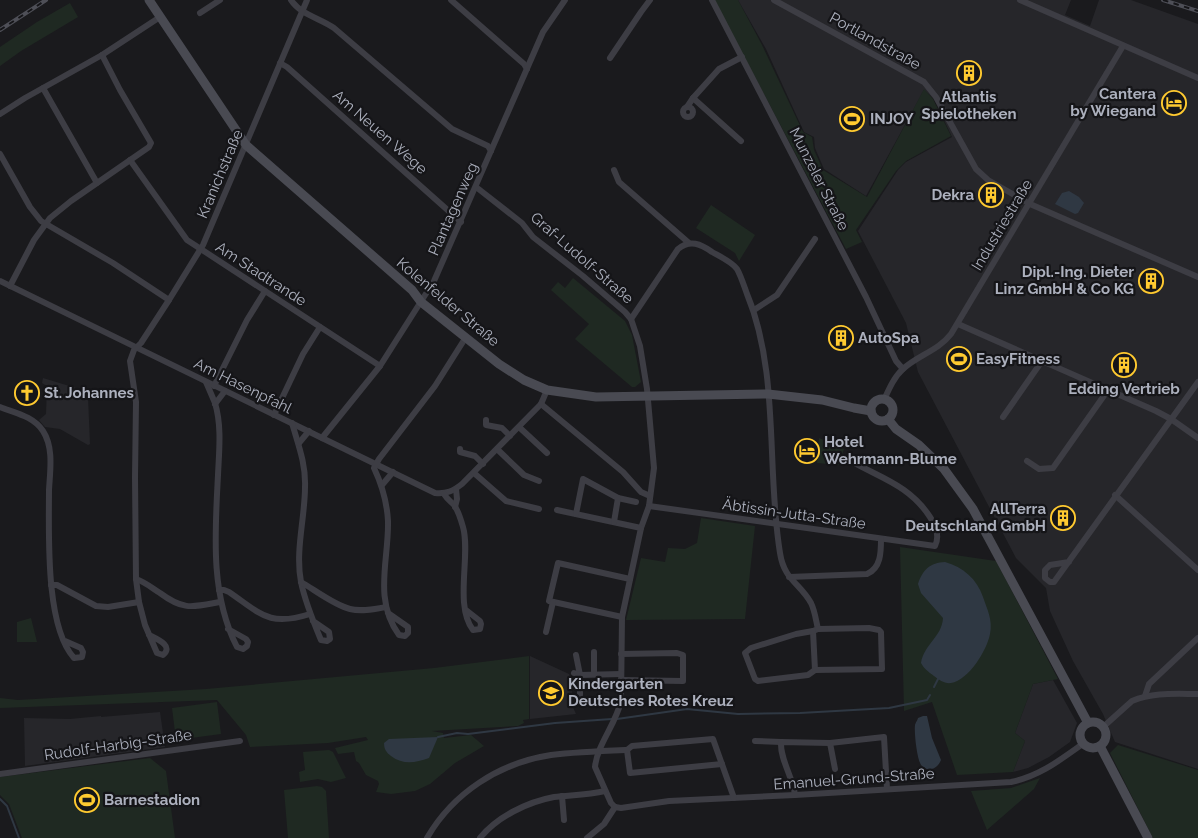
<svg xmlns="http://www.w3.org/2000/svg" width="1198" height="838" font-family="Raleway,sans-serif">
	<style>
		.built { fill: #26262a }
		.green { fill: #1f2922 }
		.water { fill: #2f3843 }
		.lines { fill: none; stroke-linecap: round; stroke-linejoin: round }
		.stream { stroke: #2f3843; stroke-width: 2 }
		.minor { stroke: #3d3d44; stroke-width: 6 }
		.secondary { stroke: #494a52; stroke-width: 9 }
		.rail-casing { stroke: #4e4f57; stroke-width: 4 }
		.rail { stroke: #151518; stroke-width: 2; stroke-dasharray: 5.5; stroke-linecap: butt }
		.labels { text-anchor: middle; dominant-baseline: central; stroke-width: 4.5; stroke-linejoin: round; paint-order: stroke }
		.street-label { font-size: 15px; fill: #acb0bd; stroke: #151518 }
		.poi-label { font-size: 15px; font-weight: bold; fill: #acb0bd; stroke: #151518; text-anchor: start }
	</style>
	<rect width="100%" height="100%" fill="#1a1a1d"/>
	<g class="built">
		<polygon points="738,0 1071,0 1065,15 1090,26 1099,0 1131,0 1198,24 1198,769 1115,742 1103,714 1073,661 1050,611 1046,588 1016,558 918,372 906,323 858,231 898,170 906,162 952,137 934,99 924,90 866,196 824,169 815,148 814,137 804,132 766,49"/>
		<polygon points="43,378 76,388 88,397 90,444 88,445 60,429 45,427 39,420 46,414 47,386 42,383"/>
		<polygon points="530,656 569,674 572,681 572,705 576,714 530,719"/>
		<polygon points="1053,680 1077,723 1070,742 1049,757 1028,768 1013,772 1025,741 1015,733 1033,684"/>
		<polygon points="160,712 165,747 25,766 24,718 70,719 101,716 101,717"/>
	</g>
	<g class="green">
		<polygon points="714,0 738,0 762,45 803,132 812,137 814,150 823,170 867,197 924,89 933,99 951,136 906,161 896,171 856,230 862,242 846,249"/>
		<polygon points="70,3 78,17 21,51 0,66 0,47 37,22"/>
		<polygon points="711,205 755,235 739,261 735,253 696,228"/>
		<polygon points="573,278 625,321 632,335 641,382 635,387 632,387 575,339 589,324 551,290 558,282 565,288"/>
		<polygon points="819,438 844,449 839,465 817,463"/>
		<polygon points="701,518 755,526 745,619 626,620 641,558 665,562 668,548 685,549 697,543"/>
		<polygon points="900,547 996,561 1058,679 1033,684 1015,733 1025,741 1013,772 957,775 932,702 904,711"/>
		<polygon points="31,618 37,642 17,642 17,622"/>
		<polygon points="529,656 529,719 523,720 524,723 518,726 432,731 443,733 444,738 471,735 484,746 455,763 430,784 415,791 391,794 376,792 379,784 378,781 366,775 359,763 356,761 354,752 338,754 335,748 368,740 366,737 328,743 250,747 246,735 217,700 0,708 0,698 18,700 206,689 434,668"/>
		<polygon points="217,702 221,734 176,740 172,708"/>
		<polygon points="1118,745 1198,770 1198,838 1153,838 1110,753"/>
		<polygon points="329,750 333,752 346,778 331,782 318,779 300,782 299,772 305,770 303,752"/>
		<polygon points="150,758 166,771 175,838 22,838 9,804 0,795 0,777"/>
		<polygon points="1040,778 1034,789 987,830 971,791 1011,788"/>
		<polygon points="317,786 322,787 326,791 329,838 288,838 284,790"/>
	</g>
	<g class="water">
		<polygon points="1069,191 1079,197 1084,203 1078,213 1075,214 1055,204 1062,193"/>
		<path d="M945,562C963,567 977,579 983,597C987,609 993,620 990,634C987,650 969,680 951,683C945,684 939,680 934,676C929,672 924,669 921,663C924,644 942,637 943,618L921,593L918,584C923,569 930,563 945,562Z"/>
		<path d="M923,716H927L932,738L941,760C938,768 929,773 922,766C917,762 914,732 915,725C915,724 918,719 918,718Z"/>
		<path d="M438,737L429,758C415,763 403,765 391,756C386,752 384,749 384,743L389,739Z"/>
	</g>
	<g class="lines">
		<g class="stream">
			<polyline points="934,687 938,679"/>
			<polyline points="617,719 687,709 738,714 800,713 889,708 927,700 930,695"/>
			<polyline points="438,737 457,733 468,734 555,723 612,719"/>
			<polyline points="0,799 7,806 19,838"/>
		</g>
		<g class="minor">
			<path d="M291,0C301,15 320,18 334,28L452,129L488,146L491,151"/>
			<polyline points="451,0 524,64 527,69"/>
			<polyline points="712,0 866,297 896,361 903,369"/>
			<polyline points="774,0 924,82 936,97 976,169 988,180 1030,204 1198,277"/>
			<polyline points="1020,0 1198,78"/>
			<polyline points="200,13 220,0"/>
			<polyline points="610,58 641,12 650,0"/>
			<polyline points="280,63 287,67 461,222"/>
			<polyline points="43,88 97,183"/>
			<polyline points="693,98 741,141"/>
			<circle cx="688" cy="112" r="5"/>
			<polyline points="687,107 693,98 719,69 742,57"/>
			<polyline points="0,114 25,98 102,55 160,17"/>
			<polyline points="0,154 30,207 41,221 113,263 169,300"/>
			<polyline points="130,160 187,240 380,366"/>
			<polyline points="614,170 619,182 689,243"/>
			<path d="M476,187L522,223L533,237L583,276L625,312L631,319L640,346L647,389L654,468L649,506L641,528L622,617L621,701C616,724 597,745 595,767L611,803L615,807"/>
			<path d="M0,281L435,493C447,494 453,491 462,484L541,404L547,390"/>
			<polyline points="10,286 34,240 50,218 71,201 149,147 151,143 120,90 102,55"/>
			<polyline points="754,310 777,295 815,239"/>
			<path d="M631,319L678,249C690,239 701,244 712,252C719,256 732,262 737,269C741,276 744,286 747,294C780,374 766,468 780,553C784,580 800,583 811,603C815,611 816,621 818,629L813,631L815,670"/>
			<polyline points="958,324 1156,411 1171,419 1198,438"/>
			<path d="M206,382C209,389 212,396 215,403C222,426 219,452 218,475C215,533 210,594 237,647L243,649L247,646L248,642L246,639L228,629"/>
			<polyline points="214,386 247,320 265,291"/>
			<path d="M884,400C889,389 894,377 903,369C918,355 938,351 951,334L1123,46"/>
			<polyline points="215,404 225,391"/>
			<polyline points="541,404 623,472 641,492 650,496"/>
			<path d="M0,407C15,413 33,416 43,431C54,448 50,471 49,490C49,533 45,626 74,658L82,657L83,652L81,648L65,641"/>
			<polyline points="274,415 303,354 320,327"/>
			<polyline points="1003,417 1042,361"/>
			<polyline points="486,420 486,425 502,428 510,436"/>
			<path d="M292,423C298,444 306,464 305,487C305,518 295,551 301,582C305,602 313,621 321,640L327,641L330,639L329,632L313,621"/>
			<polyline points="519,427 547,453"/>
			<polyline points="322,438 380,366 434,281 543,32 565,0"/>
			<polyline points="299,443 309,431"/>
			<polyline points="460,449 460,452 475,456 483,464"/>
			<polyline points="497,449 524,475 539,481"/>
			<polyline points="1027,461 1039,469 1053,468 1108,390"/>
			<polyline points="474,473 506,501 539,509"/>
			<polyline points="382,485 393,472"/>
			<path d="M444,494C447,499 450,501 454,505C458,510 461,520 463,527C471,555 454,605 473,630L480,629L481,624L480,621L466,610"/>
			<polyline points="1115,495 1198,570"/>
			<polyline points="618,498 636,502"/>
			<path d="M649,506L935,546C940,536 936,526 930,517C908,483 876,477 844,457"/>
			<polyline points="455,507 457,499 456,489"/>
			<polyline points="557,510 641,528"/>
			<polyline points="576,514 583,479 618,498 614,522"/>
			<polyline points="1069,562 1050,565 1045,570 1045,578 1050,582 1054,582 1198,382"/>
			<path d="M789,577L867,574C881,568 881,552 881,539"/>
			<path d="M136,579C145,582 152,588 160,593C184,611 193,607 220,602"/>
			<path d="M301,582C315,590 334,605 350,609C362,612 375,609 386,607"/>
			<polyline points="51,585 57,585 96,606 108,607 139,602"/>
			<path d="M219,590H224L229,592C261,614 269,627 310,614"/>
			<path d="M388,613L408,627V633L405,636L399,635C373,599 389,560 388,521C387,502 382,485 374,468L379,459L435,386L466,337"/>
			<polyline points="622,617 549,601 558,563 630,579"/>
			<polyline points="813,631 796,634 751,648 745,653 755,679 758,681 808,675 815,670"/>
			<polyline points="546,632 553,602"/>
			<path d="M149,635C157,639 174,646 163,655L157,653L145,625L139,602L136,579L135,477L136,402L130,361L134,350L141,343L169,300L203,245L307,0"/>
			<polyline points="594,652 594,674"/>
			<polyline points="621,654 677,653 683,655 683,681 621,680"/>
			<polyline points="576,655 580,675 580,702 621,701"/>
			<polyline points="815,670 882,669 881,632 879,630 869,628 818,629"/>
			<polyline points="574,673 580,675 621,674"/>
			<polyline points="1145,696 1149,684 1198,638"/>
			<path d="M1103,727L1132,701C1153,692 1176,694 1198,694"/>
			<polyline points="755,741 781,742"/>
			<polyline points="830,743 835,769"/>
			<polyline points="627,750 630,773 722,764"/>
			<polyline points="0,774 240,741"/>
			<path d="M795,795C793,777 780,760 781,742L830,743L884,737L887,789"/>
			<polyline points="562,796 564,820"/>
			<path d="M615,807L621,808L669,801L795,795L1011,782C1040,776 1060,760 1084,743"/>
			<path d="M427,838C453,793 499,763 551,755C576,752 602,751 627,750L632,746L713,739L734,798"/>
			<path d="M480,838C497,817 527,802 554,797C571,795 588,795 605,791"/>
			<polyline points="587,838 604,824 615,807"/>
		</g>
		<g class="secondary">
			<polyline points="149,0 246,145 412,290 421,302 499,364 524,380 547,390 596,397 768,394 822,400 854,408 871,411"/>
			<circle cx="882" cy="410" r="11"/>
			<polyline points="888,419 896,429 919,445 944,469 973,509 1088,723"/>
			<circle cx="1093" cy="735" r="13"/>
			<polyline points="1100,746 1148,838"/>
		</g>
		<defs>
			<g id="rail">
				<polyline points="1163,0 1198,11"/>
				<polyline points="0,30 46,0"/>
			</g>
		</defs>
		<use href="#rail" class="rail-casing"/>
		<use href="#rail" class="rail"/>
	</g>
	<defs>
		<symbol id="building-ring" viewBox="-11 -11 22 22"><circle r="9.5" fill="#151518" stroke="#ffca30" stroke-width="1.5"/><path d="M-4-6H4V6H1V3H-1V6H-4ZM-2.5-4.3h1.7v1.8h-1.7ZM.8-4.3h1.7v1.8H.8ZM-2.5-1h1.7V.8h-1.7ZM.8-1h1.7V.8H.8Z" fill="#ffca30"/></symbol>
		<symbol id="hotel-ring" viewBox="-11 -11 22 22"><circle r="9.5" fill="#151518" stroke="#ffca30" stroke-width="1.5"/><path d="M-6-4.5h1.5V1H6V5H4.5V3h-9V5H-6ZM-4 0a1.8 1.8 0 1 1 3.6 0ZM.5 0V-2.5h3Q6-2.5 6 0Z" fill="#ffca30"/></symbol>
		<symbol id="stadium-ring" viewBox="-11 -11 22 22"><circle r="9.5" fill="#151518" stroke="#ffca30" stroke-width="1.5"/><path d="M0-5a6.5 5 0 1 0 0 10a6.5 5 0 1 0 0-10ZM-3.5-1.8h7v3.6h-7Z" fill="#ffca30"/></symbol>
		<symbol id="church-ring" viewBox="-11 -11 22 22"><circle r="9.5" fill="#151518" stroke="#ffca30" stroke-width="1.5"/><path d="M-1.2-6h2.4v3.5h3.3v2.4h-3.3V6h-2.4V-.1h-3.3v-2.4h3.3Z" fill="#ffca30"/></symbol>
		<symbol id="school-ring" viewBox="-11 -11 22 22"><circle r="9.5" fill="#151518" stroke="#ffca30" stroke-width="1.5"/><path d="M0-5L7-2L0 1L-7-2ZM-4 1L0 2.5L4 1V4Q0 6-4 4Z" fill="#ffca30"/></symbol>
	</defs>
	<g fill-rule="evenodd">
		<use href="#building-ring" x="955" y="59" width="28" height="28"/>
		<use href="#hotel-ring" x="1160" y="89" width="28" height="28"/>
		<use href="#stadium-ring" x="838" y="105" width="28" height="28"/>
		<use href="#building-ring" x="977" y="181" width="28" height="28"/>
		<use href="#building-ring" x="1137" y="267" width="28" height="28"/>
		<use href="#building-ring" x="827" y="324" width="28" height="28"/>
		<use href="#stadium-ring" x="945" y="345" width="28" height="28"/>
		<use href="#building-ring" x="1110" y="351" width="28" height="28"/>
		<use href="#church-ring" x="13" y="379" width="28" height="28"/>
		<use href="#hotel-ring" x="793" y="437" width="28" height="28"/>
		<use href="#building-ring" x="1049" y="504" width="28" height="28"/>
		<use href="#school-ring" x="537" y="679" width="28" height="28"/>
		<use href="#stadium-ring" x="73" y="786" width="28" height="28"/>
	</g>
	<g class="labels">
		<g class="street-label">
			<text transform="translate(875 41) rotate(29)">Portlandstraße</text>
			<text transform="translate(380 132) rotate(41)">Am Neuen Wege</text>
			<text transform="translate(220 174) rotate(-67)">Kranichstraße</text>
			<text transform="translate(819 179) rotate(63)">Munzeler Straße</text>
			<text transform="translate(453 209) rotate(-66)">Plantagenweg</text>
			<text transform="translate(1002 225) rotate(-59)">Industriestraße</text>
			<text transform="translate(582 258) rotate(41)">Graf-Ludolf-Straße</text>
			<text transform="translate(261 274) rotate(33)">Am Stadtrande</text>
			<text transform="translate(448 302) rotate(40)">Kolenfelder Straße</text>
			<text transform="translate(243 386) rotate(26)">Am Hasenpfahl</text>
			<text transform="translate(794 514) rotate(8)">Äbtissin-Jutta-Straße</text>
			<text transform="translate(118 745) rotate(-8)">Rudolf-Harbig-Straße</text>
			<text transform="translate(854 779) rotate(-4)">Emanuel-Grund-Straße</text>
		</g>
		<g class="poi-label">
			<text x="1156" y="94" text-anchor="end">Cantera<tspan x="1156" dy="17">by Wiegand</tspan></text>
			<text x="969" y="97" text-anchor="middle">Atlantis<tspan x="969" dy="17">Spielotheken</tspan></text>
			<text x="870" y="119">INJOY</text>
			<text x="974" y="195" text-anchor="end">Dekra</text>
			<text x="1134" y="272" text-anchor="end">Dipl.-Ing. Dieter<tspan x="1134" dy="17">Linz GmbH &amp; Co KG</tspan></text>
			<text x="858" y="338">AutoSpa</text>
			<text x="976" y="359">EasyFitness</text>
			<text x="1124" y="389" text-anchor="middle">Edding Vertrieb</text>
			<text x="44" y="393">St. Johannes</text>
			<text x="824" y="442">Hotel<tspan x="824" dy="17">Wehrmann-Blume</tspan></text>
			<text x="1046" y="509" text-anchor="end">AllTerra<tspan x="1046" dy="17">Deutschland GmbH</tspan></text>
			<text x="568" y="684">Kindergarten<tspan x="568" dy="17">Deutsches Rotes Kreuz</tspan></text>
			<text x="104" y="800">Barnestadion</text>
		</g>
	</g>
</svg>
